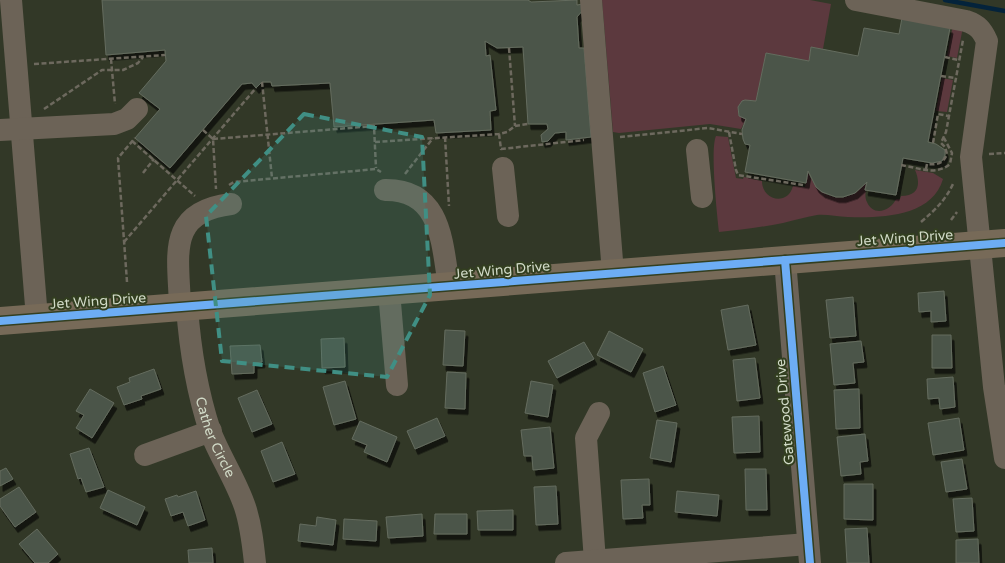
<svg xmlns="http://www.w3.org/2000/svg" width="1005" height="563" font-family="'Varela Round',sans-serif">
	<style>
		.green { fill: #5c393e }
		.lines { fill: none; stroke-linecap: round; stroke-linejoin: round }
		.stream { stroke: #04233b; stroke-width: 4.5 }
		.building { fill: #4c5548; stroke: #646c5f; filter: url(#shadow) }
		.path { stroke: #6d695e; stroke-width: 2.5; stroke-dasharray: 5 2.5; stroke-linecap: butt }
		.minor { stroke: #6c6357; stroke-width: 22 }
		.major { stroke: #776a58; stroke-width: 28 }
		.cycleway-casing { stroke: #333f20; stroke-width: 11 }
		.cycleway { stroke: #6dadf4; stroke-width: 8 }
		.marked { fill: #408f84; fill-opacity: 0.2; stroke: #408f84; stroke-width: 4; stroke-dasharray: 10 6; stroke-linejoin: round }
		.labels { text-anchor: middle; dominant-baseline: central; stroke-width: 4; stroke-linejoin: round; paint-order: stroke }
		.street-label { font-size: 14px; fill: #d1dac7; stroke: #333f20 }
	</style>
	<defs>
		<filter id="shadow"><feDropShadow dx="3" dy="5.5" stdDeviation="0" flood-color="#0009"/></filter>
	</defs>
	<rect width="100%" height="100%" fill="#323827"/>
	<g class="green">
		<path d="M602,0H810L831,4L823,49L811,47L809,61L766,53L756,101C744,99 735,102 739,116L746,119L741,129L710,124L619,133L613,132Z"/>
		<polygon points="953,25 963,27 957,58 947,56"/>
		<polygon points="942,78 953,80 947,112 936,111"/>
		<path d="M716,136L728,137L736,178L743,179L744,177L762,181C762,201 788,206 793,186L805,187L808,171C814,190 835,206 855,193C859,190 863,186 867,182C866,188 864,197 867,202C873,217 891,211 896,199H900L901,196C919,196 921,184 915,170L933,173L943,179C932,217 881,218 848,217C837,217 827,214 817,215C805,217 795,220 783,223C762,227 740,230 719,232C717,214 710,149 716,136Z"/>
	</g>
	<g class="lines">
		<polyline class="stream" points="945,0 1005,11"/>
	</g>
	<g class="building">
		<polygon points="102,0 528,0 531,2 577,0 577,5 583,4 583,10 577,17 579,48 584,48 591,137 566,140 566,132 555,133 548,141 542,142 541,135 548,129 547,124 528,124 523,47 497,48 485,41 486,56 490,55 496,110 490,111 491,130 436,133 434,120 334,127 330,83 272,86 271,82 262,82 256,88 252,83 242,84 170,168 135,138 160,109 139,93 166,61 165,50 106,55"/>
		<polygon points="902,18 950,28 928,142 936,144 945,150 945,155 942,161 932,163 903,158 896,195 865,190 867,182 855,193 843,197 836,197 822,192 816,187 808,171 806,183 745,172 750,145 745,144 743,139 742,130 746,119 739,116 738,107 742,101 745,100 756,101 766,53 809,61 811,47 858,56 864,28 899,34"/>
		<polygon points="944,291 946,321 931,322 931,311 919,312 918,293"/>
		<polygon points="853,297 856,336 830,338 826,300"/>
		<polygon points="748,305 756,345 728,350 721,310"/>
		<polygon points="445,330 465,331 463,366 443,365"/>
		<polygon points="609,331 643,349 631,372 597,355"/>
		<polygon points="932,335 951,335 952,368 932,368"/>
		<polygon points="344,338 345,367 322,368 321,339"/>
		<polygon points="861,341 864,362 853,363 855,383 834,385 830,344"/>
		<polygon points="584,342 594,359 557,378 548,361"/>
		<polygon points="260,345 262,362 254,363 254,373 232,374 230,346"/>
		<polygon points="755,358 760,398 737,401 733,360"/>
		<polygon points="663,366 676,405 655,412 643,373"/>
		<polygon points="154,369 161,389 141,396 142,399 124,405 117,387 130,382 129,378"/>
		<polygon points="447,372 466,373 465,409 445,408"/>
		<polygon points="953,377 955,407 940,409 939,398 928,399 927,379"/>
		<polygon points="345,381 356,419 334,425 323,387"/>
		<polygon points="531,381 553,385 548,417 525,413"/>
		<polygon points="90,389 114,403 92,438 76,428 84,415 76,411"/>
		<polygon points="859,389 860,428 836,429 834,390"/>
		<polygon points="257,390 272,424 252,432 238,398"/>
		<polygon points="759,416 760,452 734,453 732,417"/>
		<polygon points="437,418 445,436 415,449 407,431"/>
		<polygon points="959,418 964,450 933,455 928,423"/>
		<polygon points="657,420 677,423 671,462 650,458"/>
		<polygon points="360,421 397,437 387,462 364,452 367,445 352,439"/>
		<polygon points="550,427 554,468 533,470 532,456 524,456 521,430"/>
		<polygon points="865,434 868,461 860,462 861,474 841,476 837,437"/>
		<polygon points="282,442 295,474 273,482 261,451"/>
		<polygon points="89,448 104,487 86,492 81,478 78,479 70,454"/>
		<polygon points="962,459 967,489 946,492 941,462"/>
		<polygon points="6,468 13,479 0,486 0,471"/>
		<polygon points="745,469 766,469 767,510 746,510"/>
		<polygon points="649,479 650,505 642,505 643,518 623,519 621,480"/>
		<polygon points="844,484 873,484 873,520 844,519"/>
		<polygon points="556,486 558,524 536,525 534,487"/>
		<polygon points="19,487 36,512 15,527 0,506 0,499"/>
		<polygon points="108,490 145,507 137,525 100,508"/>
		<polygon points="196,491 205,520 188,526 183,512 171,516 165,499 177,495 178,497"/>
		<polygon points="677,491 719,495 717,516 675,512"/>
		<polygon points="972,498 974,531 956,532 953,499"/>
		<polygon points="513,510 513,530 478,530 477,511"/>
		<polygon points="422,514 423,536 388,538 386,517"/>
		<polygon points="435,514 467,514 467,534 434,534"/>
		<polygon points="317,517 336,520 333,545 298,541 300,524 316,526"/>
		<polygon points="344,519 377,521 376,541 343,539"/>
		<polygon points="867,528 869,563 847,563 845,529"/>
		<polygon points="37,529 58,554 48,563 35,563 19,544"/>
		<polygon points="978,539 979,563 956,563 956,540"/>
		<polygon points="212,548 213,563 189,563 188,550"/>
	</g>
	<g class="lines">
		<g class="path">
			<polyline points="509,48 515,126"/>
			<polyline points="945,57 958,60"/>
			<polyline points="111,59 115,104"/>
			<polyline points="34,64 165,55"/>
			<polyline points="941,76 955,78"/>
			<polyline points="262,82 272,178"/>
			<polyline points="44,109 102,70 123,70 138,63 143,57"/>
			<polyline points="203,130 213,139 216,189"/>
			<polyline points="729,132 736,170 738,175 803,185"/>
			<polyline points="499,134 501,149 584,140"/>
			<polyline points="445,137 449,206"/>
			<polyline points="620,137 708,128 742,134"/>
			<polyline points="213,139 374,126 376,168"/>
			<polyline points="132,141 195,196"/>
			<polyline points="375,142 499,134 507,132 515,126 528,124"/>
			<polyline points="933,143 938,114 948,116"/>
			<polyline points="989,154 1005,153"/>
			<path d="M901,165C919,168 936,176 950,164L952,153L944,138"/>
			<path d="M926,169L927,164C937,165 943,164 947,154L945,147L941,143L946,132L963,40"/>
			<polyline points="143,173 154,159"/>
			<polyline points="405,174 433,138"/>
			<polyline points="229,185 234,182 376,169 381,172"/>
			<polyline points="951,220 957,212"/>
			<path d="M921,222C936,209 945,201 954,182"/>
			<polyline points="124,242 256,88"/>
			<polyline points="127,282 118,158 135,138"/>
		</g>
		<g class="minor">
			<polyline points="11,0 37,318"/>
			<polyline points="591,0 613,273"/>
			<path d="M856,0L966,21C978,25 982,30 987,41L971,157L994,387L1005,458"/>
			<polyline points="0,130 114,124 127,119 137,109"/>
			<polyline points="697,150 702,197"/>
			<polyline points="503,168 508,216"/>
			<path d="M385,190C442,189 442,244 449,286"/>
			<polyline points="785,260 810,563"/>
			<polyline points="389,291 397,385"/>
			<path id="s1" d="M187,307C190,349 197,391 210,431C220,457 236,480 245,507C251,525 253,544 255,563"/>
			<path d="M180,308C179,257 165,212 231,204"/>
			<polyline points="145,455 211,431"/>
			<polyline points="595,561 586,438 599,413"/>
			<polyline points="566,563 808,544"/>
		</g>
		<polyline class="major" points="0,321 1005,243"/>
		<defs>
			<g id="cycleway">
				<polyline points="785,260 810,563"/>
				<polyline points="0,321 1005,243"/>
			</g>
		</defs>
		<use href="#cycleway" class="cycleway-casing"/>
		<use href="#cycleway" class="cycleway"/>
	</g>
	<path class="marked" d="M304,114L422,137L430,295L387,377L222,361L206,216Z"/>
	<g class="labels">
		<g class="street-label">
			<text transform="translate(905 238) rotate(-4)">Jet Wing Drive</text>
			<text transform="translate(502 270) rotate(-5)">Jet Wing Drive</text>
			<text transform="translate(98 301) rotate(-4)">Jet Wing Drive</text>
			<text transform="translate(785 412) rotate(-95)">Gatewood Drive</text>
			<text stroke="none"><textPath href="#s1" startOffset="134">Cather Circle</textPath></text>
		</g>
	</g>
</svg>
